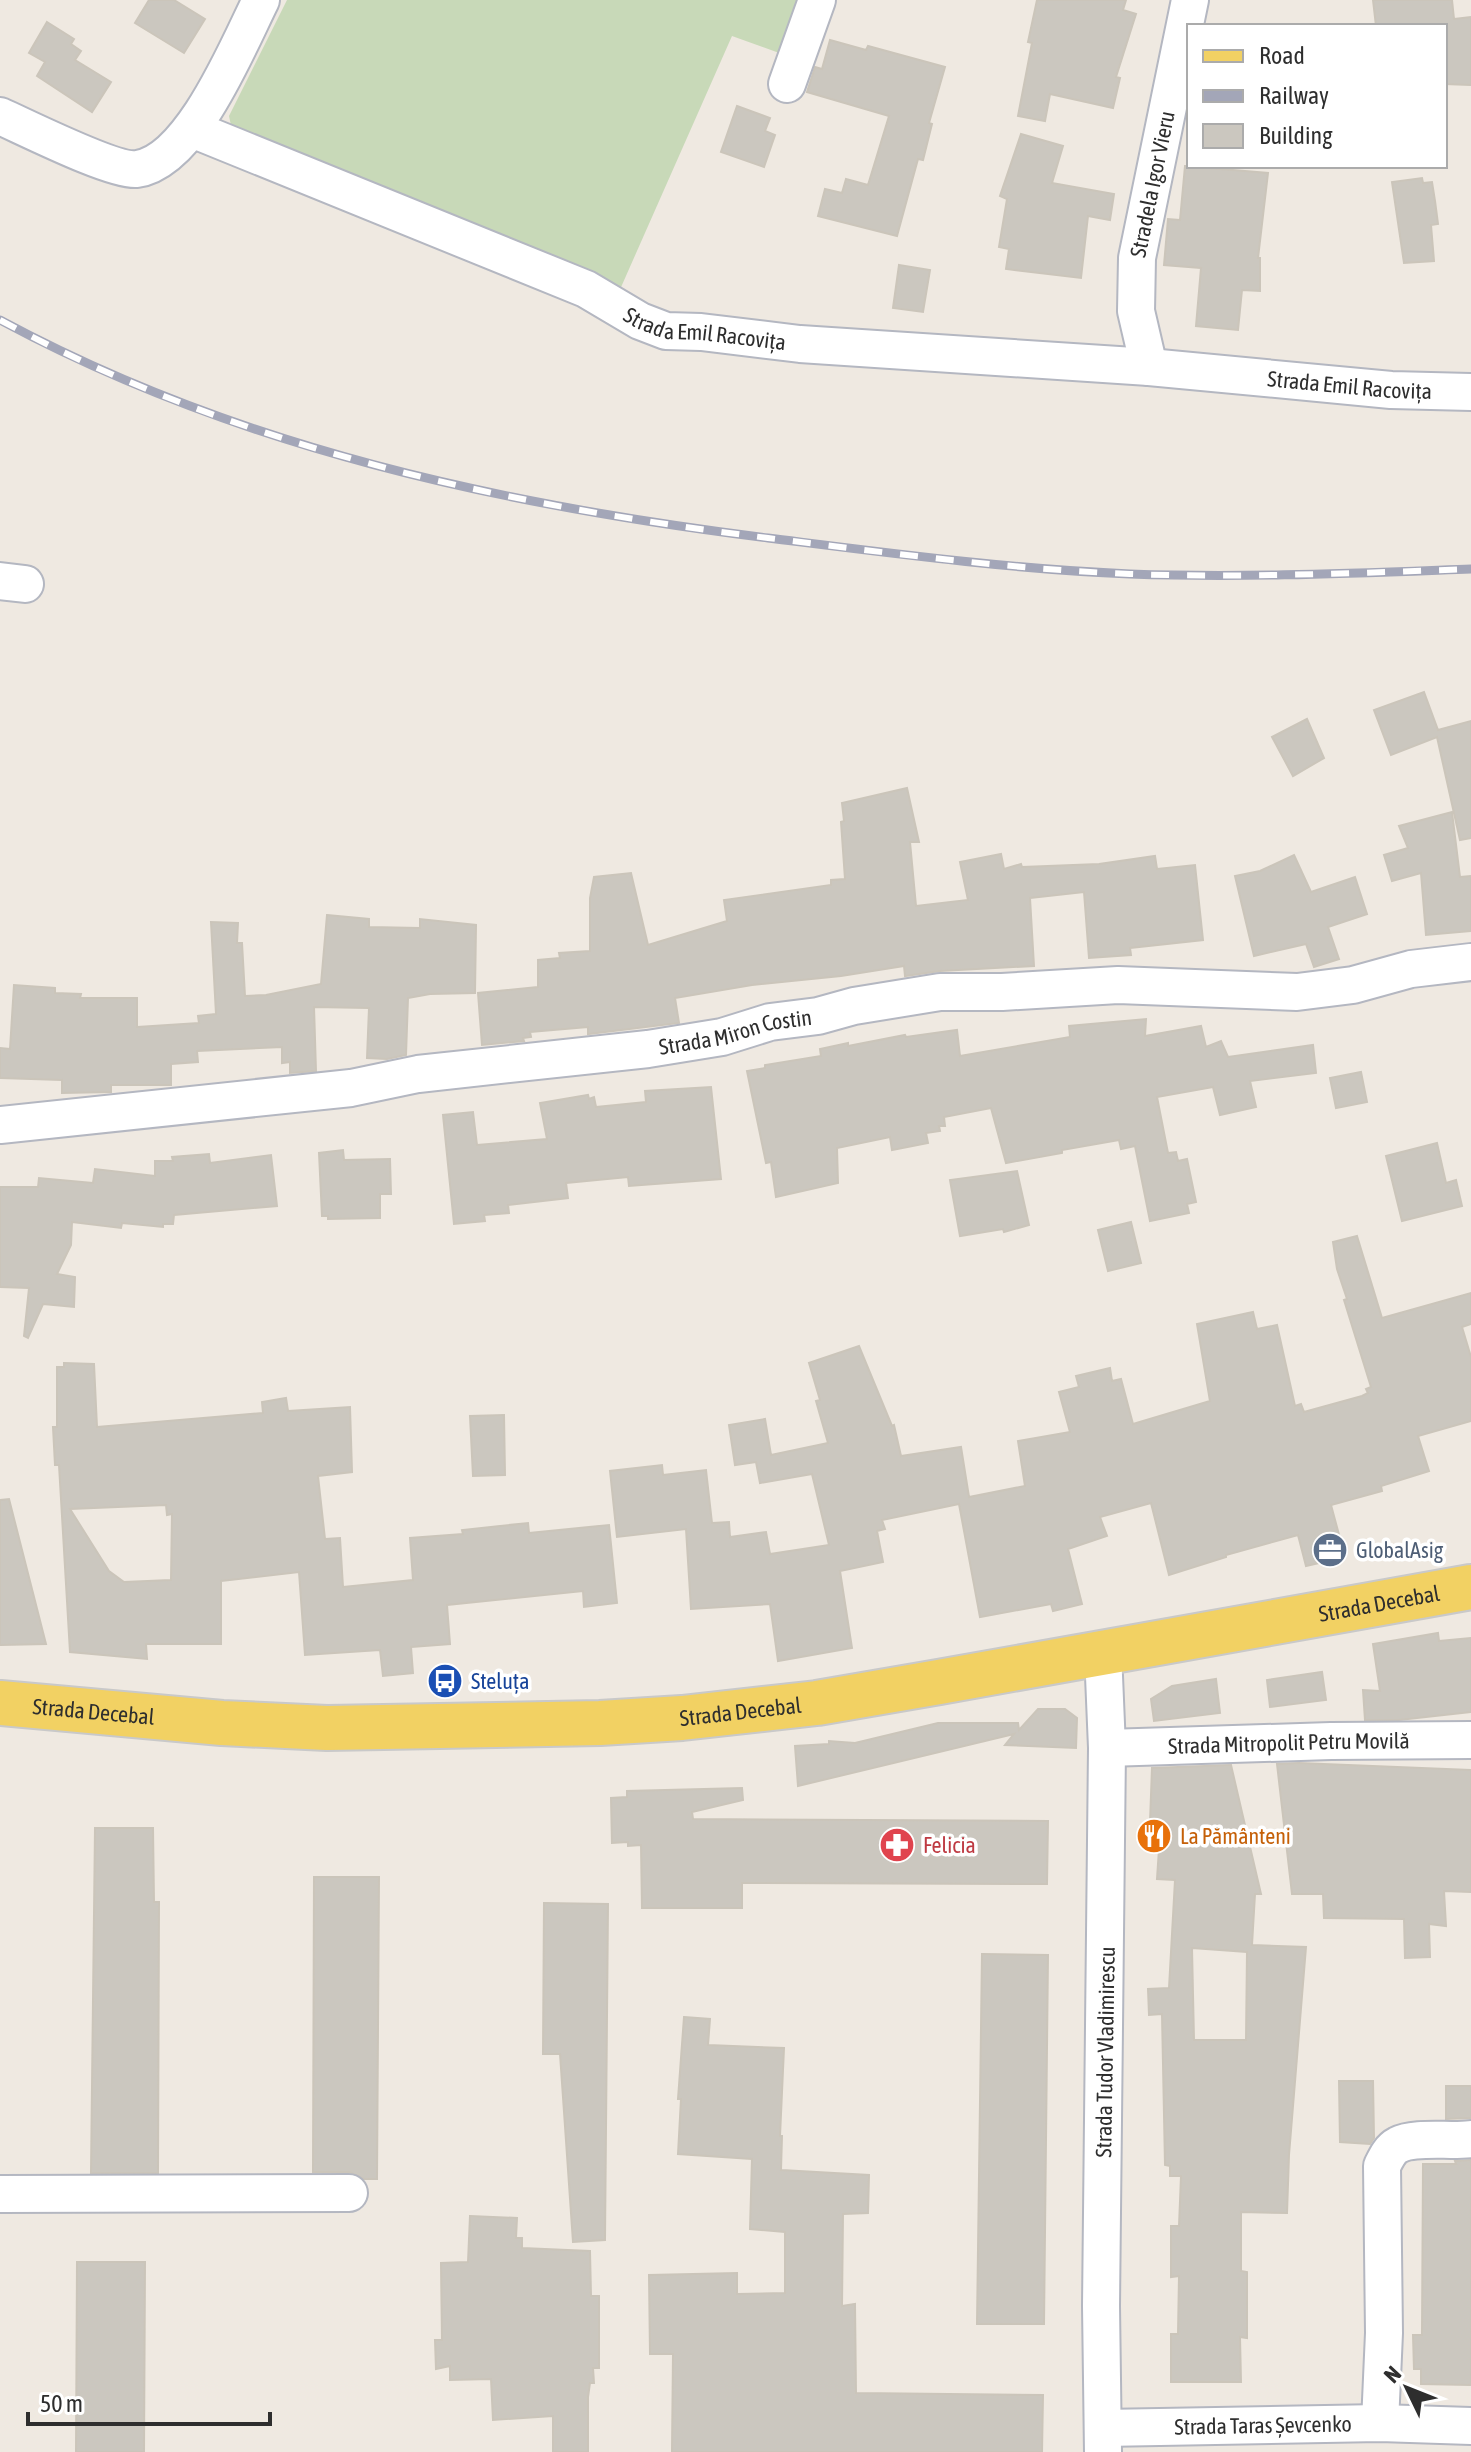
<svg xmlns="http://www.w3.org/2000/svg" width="1471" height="2452" font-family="'Asap Condensed',sans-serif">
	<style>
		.cemetery { fill: #c8d9b8 }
		.building { fill: #cbc7bf; stroke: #cbc5ba; stroke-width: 2; fill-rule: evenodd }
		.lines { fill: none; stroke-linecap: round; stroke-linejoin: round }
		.street-casing { stroke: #b4b7c1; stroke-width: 40 }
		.primary-casing { stroke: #c9c9c9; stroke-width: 48 }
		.street { stroke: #fff; stroke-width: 36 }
		.primary { stroke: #f2d163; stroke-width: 44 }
		.rail-casing { stroke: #a3a6b8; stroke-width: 9 }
		.rail { stroke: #fff; stroke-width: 6; stroke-dasharray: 18; stroke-linecap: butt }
		.labels { text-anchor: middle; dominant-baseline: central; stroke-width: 7; stroke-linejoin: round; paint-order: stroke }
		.street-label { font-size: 22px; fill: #2e2e2e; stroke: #fff }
		.service-label { font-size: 22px; fill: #4e5e75; stroke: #fff; text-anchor: start }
		.transit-label { font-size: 22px; fill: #164399; stroke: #fff; text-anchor: start }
		.food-label { font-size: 22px; fill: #c56008; stroke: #fff; text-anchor: start }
		.health-label { font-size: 22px; fill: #be3a42; stroke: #fff; text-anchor: start }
	</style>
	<rect width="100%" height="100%" fill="#efe9e1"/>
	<polygon class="cemetery" points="287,0 802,0 782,54 732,36 618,294 232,130 229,116"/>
	<g class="building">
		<polygon points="149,0 174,0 205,19 184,53 135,23"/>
		<polygon points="1037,0 1126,0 1123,10 1136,14 1116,77 1120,78 1113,108 1050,94 1045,121 1018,116 1032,43 1028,42"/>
		<polygon points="1373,0 1452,0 1454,19 1471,17 1471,85 1445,84 1445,26 1376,26"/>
		<polygon points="47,22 74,39 71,44 81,51 75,60 111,82 92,112 37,76 45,62 29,53"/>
		<polygon points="830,40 866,50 868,46 945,67 929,123 932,124 923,160 918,159 897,236 818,216 825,189 842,193 846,179 868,185 889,116 807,92 815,67 822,69"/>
		<polygon points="737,106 770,118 765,131 775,135 764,167 721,152"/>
		<polygon points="1021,134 1063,146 1052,183 1114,194 1110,220 1088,216 1081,278 1006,269 1009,249 999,247 1007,199 1000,196"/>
		<polygon points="1185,166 1268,173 1258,258 1260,258 1260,291 1242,290 1238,330 1196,326 1201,268 1164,265 1168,219 1180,220"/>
		<polygon points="1422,178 1423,183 1432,182 1435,201 1438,224 1431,225 1434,261 1404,263 1392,182"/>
		<polygon points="899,265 930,270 923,312 893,308"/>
		<polygon points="1424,692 1438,730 1471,721 1471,838 1460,840 1437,737 1391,755 1374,710"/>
		<polygon points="1307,719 1324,758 1293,776 1272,737"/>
		<polygon points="907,788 919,842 910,842 916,906 968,900 960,862 1001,854 1004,869 1021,864 1022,867 1099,864 1155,856 1157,869 1195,865 1203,940 1130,948 1131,955 1089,958 1084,892 1030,898 1034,966 940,971 905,976 904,966 841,976 752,985 675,998 679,1023 588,1034 588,1027 530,1032 531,1037 523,1038 524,1041 482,1045 478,993 538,987 538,960 560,958 559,953 590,951 590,898 594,877 631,873 648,945 727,921 724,900 831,885 831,880 845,879 841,822 844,821 842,803"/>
		<polygon points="1452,812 1460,877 1471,876 1471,931 1426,935 1421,873 1392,881 1384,855 1408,848 1399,826"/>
		<polygon points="1294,855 1311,892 1355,877 1367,914 1328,927 1339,959 1314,967 1306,944 1254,956 1235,876 1260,871"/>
		<polygon points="327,915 369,919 369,927 420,928 420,919 476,925 475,993 430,994 408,998 406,1055 387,1059 367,1058 369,1008 314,1007 316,1071 290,1073 290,1062 282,1063 282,1047 197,1051 198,1062 171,1064 171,1085 111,1085 111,1092 62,1093 62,1080 0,1078 0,1048 10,1049 14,985 55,988 55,993 81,994 80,998 137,998 137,1027 199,1023 198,1016 216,1014 211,922 238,923 237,943 242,943 245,996 266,995 321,984"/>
		<polygon points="1146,1019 1145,1036 1201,1026 1206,1047 1221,1041 1228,1057 1313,1045 1316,1073 1250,1081 1256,1107 1220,1115 1213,1087 1157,1097 1168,1153 1176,1152 1178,1161 1187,1159 1196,1202 1187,1204 1189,1213 1150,1221 1135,1146 1121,1149 1119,1140 1062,1150 1062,1153 1006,1163 991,1108 944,1117 945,1126 939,1126 940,1131 926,1133 928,1143 892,1150 890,1137 837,1148 838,1183 776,1197 771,1162 766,1163 747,1071 765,1068 765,1065 821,1056 820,1049 848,1043 848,1046 905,1035 906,1037 957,1030 960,1056 1070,1037 1069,1026"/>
		<polygon points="1361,1072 1367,1102 1336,1108 1330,1078"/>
		<polygon points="711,1087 721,1179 629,1186 628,1177 566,1183 568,1198 508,1205 509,1213 484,1215 485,1221 454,1224 443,1115 473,1112 477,1145 547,1139 540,1103 588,1095 589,1099 594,1097 596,1107 646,1102 645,1091"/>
		<polygon points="1437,1143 1446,1183 1456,1180 1462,1206 1402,1221 1386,1156"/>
		<polygon points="343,1150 344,1160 390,1159 391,1194 380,1194 380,1218 328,1219 328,1216 322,1216 319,1153"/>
		<polygon points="209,1154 210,1163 271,1155 277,1206 174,1215 173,1224 163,1224 163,1227 122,1223 121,1228 72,1222 71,1245 57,1274 75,1277 74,1307 43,1304 28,1338 24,1336 29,1288 0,1287 0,1187 38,1187 39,1178 93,1183 95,1169 155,1176 155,1161 173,1161 172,1157"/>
		<polygon points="1017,1171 1029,1225 1004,1232 1003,1229 960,1236 950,1180"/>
		<polygon points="1131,1222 1141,1263 1108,1271 1098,1230"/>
		<polygon points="1357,1236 1382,1318 1471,1293 1471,1324 1462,1327 1471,1357 1471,1421 1418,1436 1429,1471 1381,1486 1382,1491 1331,1505 1345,1557 1306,1566 1298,1535 1226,1555 1226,1557 1169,1575 1151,1503 1100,1517 1107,1536 1068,1549 1082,1604 1053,1611 1051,1604 980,1617 959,1504 882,1520 885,1529 877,1531 883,1562 840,1571 852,1648 778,1661 770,1604 691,1609 686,1529 617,1537 610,1471 662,1465 663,1475 706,1470 712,1523 729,1522 730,1537 766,1532 770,1554 829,1545 812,1474 760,1483 756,1462 735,1465 729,1425 765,1419 771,1455 828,1443 816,1401 820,1400 809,1363 859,1346 892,1426 894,1425 901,1456 961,1447 969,1497 1025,1486 1018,1441 1070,1432 1059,1392 1079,1387 1076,1376 1110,1368 1112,1381 1121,1379 1133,1424 1210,1401 1197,1324 1253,1312 1257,1329 1277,1325 1295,1406 1301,1404 1304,1412 1362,1396 1368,1393 1366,1389 1371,1387 1344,1300 1347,1299 1337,1269 1333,1242"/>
		<path d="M64,1363L94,1364L97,1427L263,1413L262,1402L286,1398L288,1411L350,1407L352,1472L318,1476L325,1539L340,1538L343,1587L413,1580L410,1538L463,1534L462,1530L528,1523L529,1533L609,1525L617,1603L584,1607L583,1591L447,1605L450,1644L411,1647L413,1673L383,1676L380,1650L305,1655L299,1572L221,1581V1644H146L147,1659L70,1652L59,1465H55L53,1427H57V1367H64ZM166,1505L167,1515L172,1514L171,1580L124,1582L109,1571L70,1509Z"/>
		<polygon points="504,1415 505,1475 473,1476 470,1416"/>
		<polygon points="9,1499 46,1644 0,1645 0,1500"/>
		<polygon points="1438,1633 1439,1641 1471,1638 1471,1712 1399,1720 1365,1720 1363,1690 1380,1691 1373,1644"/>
		<polygon points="1322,1672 1326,1700 1270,1707 1267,1680"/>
		<polygon points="1216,1679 1220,1713 1154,1721 1151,1699 1172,1686"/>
		<polygon points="1038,1709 1065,1709 1077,1718 1076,1748 1005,1745 1014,1734 798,1786 795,1746 829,1744 829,1741 855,1743 938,1723 1018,1723 1019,1730"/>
		<polygon points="1299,1763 1471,1770 1471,1892 1444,1891 1446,1926 1429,1924 1430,1957 1405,1958 1404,1919 1324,1918 1323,1894 1292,1894 1277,1764"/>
		<path d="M1231,1765L1261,1894H1255L1252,1945L1306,1947L1289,2155L1287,2213L1241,2212V2271L1247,2272V2338L1240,2337L1241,2382H1171V2334H1178L1179,2276L1171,2277V2226H1179L1181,2176H1170V2166L1165,2165L1162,2014L1149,2015L1148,1989L1169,1988L1175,1880L1157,1879L1159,1849H1149L1152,1768ZM1192,1948L1247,1952L1246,2040H1194Z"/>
		<polygon points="742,1788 743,1800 692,1812 693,1819 1048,1821 1047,1884 742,1883 742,1908 642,1908 641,1845 628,1846 628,1842 612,1843 611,1798 627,1797 627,1791"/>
		<polygon points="95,1828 153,1828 154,1902 159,1902 158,2173 91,2173"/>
		<polygon points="314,1877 379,1877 377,2179 364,2179 349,2172 313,2172"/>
		<polygon points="544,1903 608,1904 605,2240 573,2242 560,2054 543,2054"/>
		<polygon points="982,1954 1048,1955 1044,2324 977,2324"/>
		<polygon points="684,2017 710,2019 708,2045 784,2048 780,2136 782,2136 781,2170 869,2175 868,2213 843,2214 842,2306 855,2304 856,2393 1043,2395 1042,2452 672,2452 673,2354 650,2354 649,2275 737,2273 737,2294 785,2293 785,2232 750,2229 752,2159 678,2154 681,2099 678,2099"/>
		<polygon points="1339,2081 1373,2081 1374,2138 1370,2144 1340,2142"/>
		<polygon points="1446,2086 1471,2086 1471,2118 1446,2119"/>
		<polygon points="1471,2160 1471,2385 1421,2384 1421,2369 1414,2369 1413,2335 1422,2335 1423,2164 1456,2164 1455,2161"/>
		<polygon points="470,2216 517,2218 516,2238 522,2238 522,2248 590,2251 591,2296 599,2296 599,2368 593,2368 594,2383 590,2383 588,2397 588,2452 553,2452 553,2416 493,2420 491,2379 450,2380 450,2366 436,2369 435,2340 442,2340 441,2263 468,2262"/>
		<polygon points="77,2262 145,2262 144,2452 76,2452"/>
	</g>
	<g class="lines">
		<defs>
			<g id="street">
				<polyline points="787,84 817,0"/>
				<path d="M0,116C25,127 114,172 137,169C192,161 238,46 261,0"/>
				<path id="s1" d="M192,129L586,289L640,321L666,331L701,332L800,344L1149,367L1391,390L1471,392"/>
				<path id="s2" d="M1149,367L1136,311L1137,258L1190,0"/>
				<polyline points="0,581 25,584"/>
				<path id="s3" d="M0,1125L351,1088L418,1074L648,1049L722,1037L770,1022L818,1016L854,1006L940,992H1002L1118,985L1297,992L1353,985L1411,969L1471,962"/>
				<polyline points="1103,1652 1107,1748 1101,2306 1103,2452"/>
				<path id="s4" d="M1107,1748L1331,1741L1471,1740"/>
				<polyline points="0,2194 349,2193"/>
				<path d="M1380,2423L1384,2333L1382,2166C1386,2158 1390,2149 1398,2145C1415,2136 1451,2142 1471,2139"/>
				<path id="s5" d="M1103,2428L1380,2423L1471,2426"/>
			</g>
			<g id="primary">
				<path id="s6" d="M0,1703L222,1723L327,1728L600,1723L682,1718L817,1703L939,1682L1471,1587"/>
			</g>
		</defs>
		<use href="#street" class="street-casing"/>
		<use href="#primary" class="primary-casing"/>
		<use href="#street" class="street"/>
		<use href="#primary" class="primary"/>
		<defs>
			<path id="rail" d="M0,320C238,448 502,505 768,538C889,553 1009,569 1130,574C1244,578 1358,573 1471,569"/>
		</defs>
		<use href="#rail" class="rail-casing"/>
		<use href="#rail" class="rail"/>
	</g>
	<defs>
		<symbol id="office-disc" viewBox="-11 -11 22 22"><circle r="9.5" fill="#5c6f8a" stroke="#fff"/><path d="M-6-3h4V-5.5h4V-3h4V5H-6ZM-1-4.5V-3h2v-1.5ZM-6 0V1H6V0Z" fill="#fff"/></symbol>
		<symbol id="bus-disc" viewBox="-11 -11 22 22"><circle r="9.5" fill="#1a4fb4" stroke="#fff"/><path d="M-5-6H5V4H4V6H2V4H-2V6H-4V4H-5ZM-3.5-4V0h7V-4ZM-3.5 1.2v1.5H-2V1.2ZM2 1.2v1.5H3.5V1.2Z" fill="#fff"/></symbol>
		<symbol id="restaurant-disc" viewBox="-11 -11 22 22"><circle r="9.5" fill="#e8710a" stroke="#fff"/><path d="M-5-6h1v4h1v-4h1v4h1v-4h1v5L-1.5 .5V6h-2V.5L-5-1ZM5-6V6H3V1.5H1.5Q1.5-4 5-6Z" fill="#fff"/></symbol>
		<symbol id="pharmacy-disc" viewBox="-11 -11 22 22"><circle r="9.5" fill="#e0444e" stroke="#fff"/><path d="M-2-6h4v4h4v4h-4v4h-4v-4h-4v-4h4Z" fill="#fff"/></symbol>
	</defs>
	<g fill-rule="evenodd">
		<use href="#office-disc" x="1310" y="1530" width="40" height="40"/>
		<use href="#bus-disc" x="425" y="1661" width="40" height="40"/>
		<use href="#restaurant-disc" x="1134" y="1816" width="40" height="40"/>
		<use href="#pharmacy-disc" x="877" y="1825" width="40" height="40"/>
	</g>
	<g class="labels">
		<g class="street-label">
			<text stroke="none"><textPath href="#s2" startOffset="186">Stradela Igor Vieru</textPath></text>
			<text stroke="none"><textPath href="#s1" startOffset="554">Strada Emil Racovița</textPath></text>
			<text stroke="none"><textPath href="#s1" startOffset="1202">Strada Emil Racovița</textPath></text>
			<text stroke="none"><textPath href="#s3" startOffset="742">Strada Miron Costin</textPath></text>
			<text stroke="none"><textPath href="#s6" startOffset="1390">Strada Decebal</textPath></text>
			<text stroke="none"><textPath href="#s6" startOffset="742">Strada Decebal</textPath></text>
			<text stroke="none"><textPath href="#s6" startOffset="94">Strada Decebal</textPath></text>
			<text stroke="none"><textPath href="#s4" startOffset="182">Strada Mitropolit Petru Movilă</textPath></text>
			<text transform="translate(1105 2052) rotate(-89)">Strada Tudor Vladimirescu</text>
			<text stroke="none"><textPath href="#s5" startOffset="160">Strada Taras Șevcenko</textPath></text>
		</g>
		<g class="service-label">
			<text x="1356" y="1550">GlobalAsig</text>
		</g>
		<g class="transit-label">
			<text x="471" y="1681">Steluța</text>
		</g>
		<g class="food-label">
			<text x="1180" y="1836">La Pământeni</text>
		</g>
		<g class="health-label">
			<text x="923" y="1845">Felicia</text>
		</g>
	</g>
	<rect x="1187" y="24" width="260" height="144" fill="#ffffff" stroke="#ababab" stroke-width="2"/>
	<rect x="1203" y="50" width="40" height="12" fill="#f2d163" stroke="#ababab" stroke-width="2"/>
	<text x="1259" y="64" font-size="24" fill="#2e2e2e">Road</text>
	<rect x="1203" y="90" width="40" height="12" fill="#a3a6b8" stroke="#ababab" stroke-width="2"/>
	<text x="1259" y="104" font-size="24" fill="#2e2e2e">Railway</text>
	<rect x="1203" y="124" width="40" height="24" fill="#cbc7bf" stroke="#ababab" stroke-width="2"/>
	<text x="1259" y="144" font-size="24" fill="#2e2e2e">Building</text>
	<g transform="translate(1407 2388) rotate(313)" stroke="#ffffff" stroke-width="6" paint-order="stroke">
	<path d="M0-6L14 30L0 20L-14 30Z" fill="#2e2e2e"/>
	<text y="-12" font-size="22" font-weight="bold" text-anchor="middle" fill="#2e2e2e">N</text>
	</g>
	<path d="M28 2412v12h242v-12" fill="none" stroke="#2e2e2e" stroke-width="4"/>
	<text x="40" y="2412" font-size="24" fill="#2e2e2e" stroke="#ffffff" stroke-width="6" paint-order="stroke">50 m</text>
</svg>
